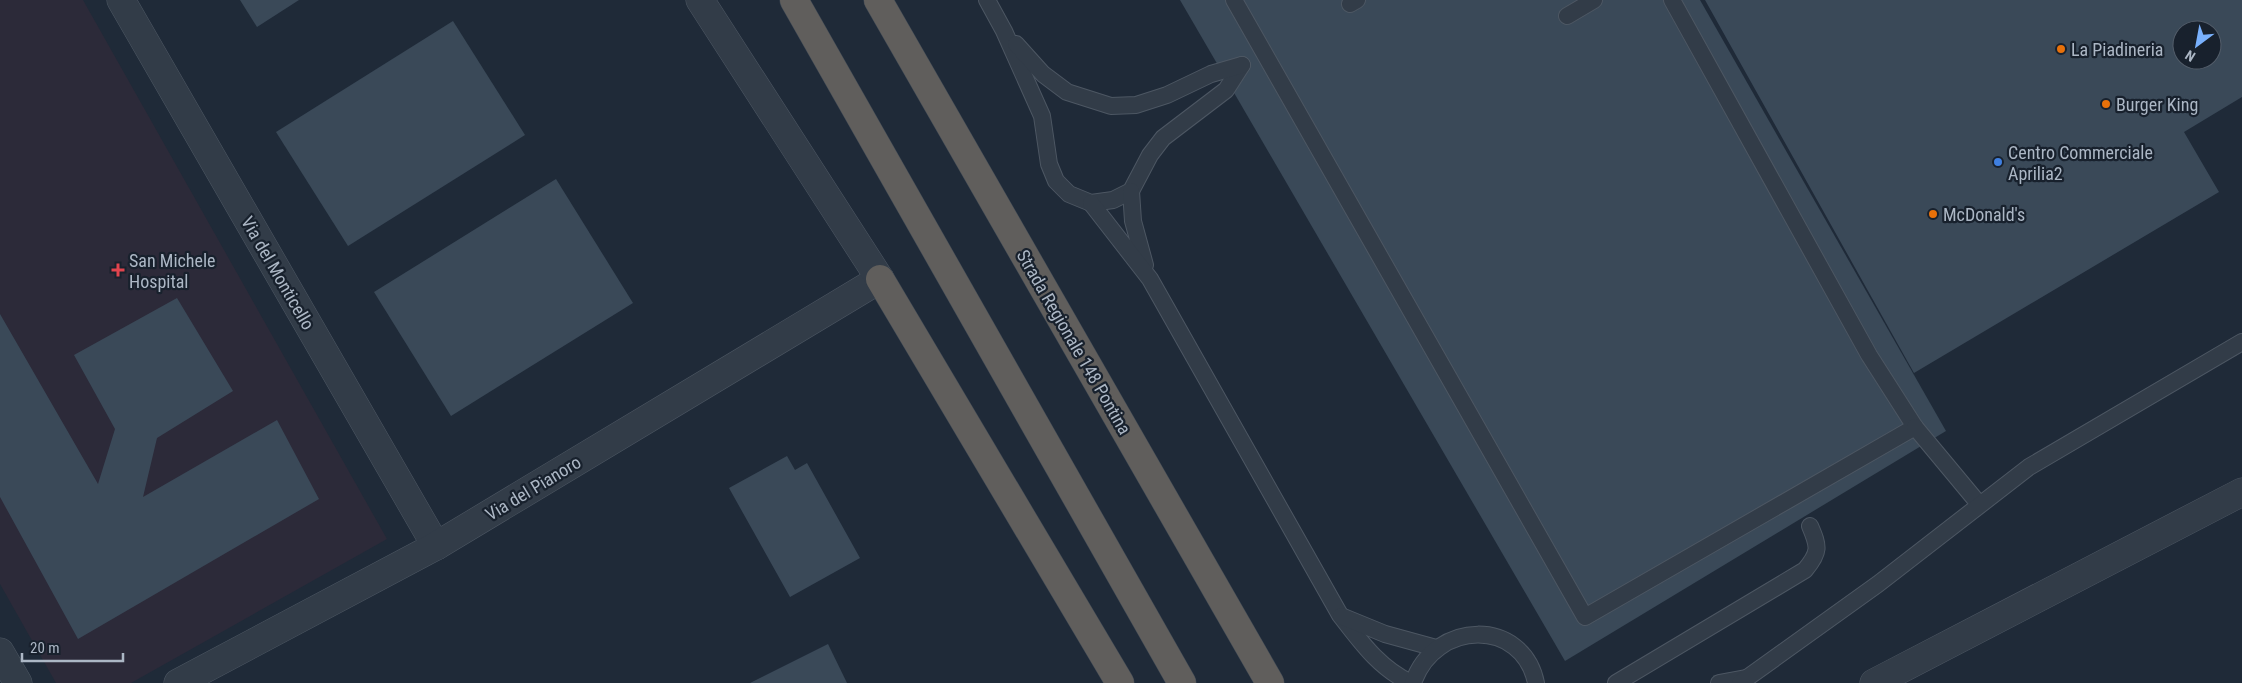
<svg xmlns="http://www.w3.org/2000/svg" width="2242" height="683" font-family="'Roboto Condensed',sans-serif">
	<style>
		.medical { fill: #2c2a39 }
		.building { fill: #3a4958; fill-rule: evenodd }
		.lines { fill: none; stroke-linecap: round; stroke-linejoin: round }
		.service-casing { stroke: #4d5763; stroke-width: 18 }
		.minor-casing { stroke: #4d5763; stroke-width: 29 }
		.tertiary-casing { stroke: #4d5763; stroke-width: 29 }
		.trunk-casing { stroke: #3d4753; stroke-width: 29 }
		.service { stroke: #323c48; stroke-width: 16 }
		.minor { stroke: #323c48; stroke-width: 28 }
		.tertiary { stroke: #323c48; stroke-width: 28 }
		.trunk { stroke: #605e5c; stroke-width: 28 }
		.food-dot { fill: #e8710a; stroke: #18212d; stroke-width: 2 }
		.shop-dot { fill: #3f7fe0; stroke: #18212d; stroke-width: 2 }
		.health-dot { fill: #e0444e; stroke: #18212d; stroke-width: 2 }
		.labels { text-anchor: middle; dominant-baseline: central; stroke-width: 4.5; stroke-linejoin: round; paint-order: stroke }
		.poi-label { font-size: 18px; fill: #acb7c5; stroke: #18212d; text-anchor: start }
		.street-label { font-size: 18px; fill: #acb7c5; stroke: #18212d }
	</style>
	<rect width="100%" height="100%" fill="#1f2a38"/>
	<polygon class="medical" points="0,0 83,0 387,539 131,683 56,683 0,584"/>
	<g class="building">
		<polygon points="240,0 299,0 257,27"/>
		<polygon points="1180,0 1700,0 1946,431 1565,661"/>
		<path d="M1705,0H2242V97L2184,132L2219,192L1914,373ZM2182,30H2212V60H2182Z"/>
		<polygon points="453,21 525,135 348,246 276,132"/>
		<polygon points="556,179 633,303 451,416 374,292"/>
		<polygon points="177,298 233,391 157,438 143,497 277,420 319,499 78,639 0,497 0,314 98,484 115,429 74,355"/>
		<polygon points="787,456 795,470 807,463 860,558 790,597 729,488"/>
		<polygon points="828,644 847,683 750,683"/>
	</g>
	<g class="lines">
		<defs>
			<g id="service">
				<polyline points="987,0 1004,31 1042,116 1049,164 1056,181 1069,194 1091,203 1113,200 1131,191 1150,155 1163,138 1226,90 1242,65"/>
				<polyline points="1234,0 1585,617 1915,427 1869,355 1672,0"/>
				<polyline points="1350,4 1357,0"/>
				<polyline points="1567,16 1594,0"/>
				<polyline points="1016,44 1043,74 1067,92 1111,106 1136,105 1167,95 1211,74 1242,65"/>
				<polyline points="1131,191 1133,221 1145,265"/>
				<path d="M1091,203L1150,279L1340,615C1361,642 1379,668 1411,683"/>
				<polyline points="1915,427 1979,504"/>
				<polyline points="1341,616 1385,634 1436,648"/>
				<path d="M1413,683C1435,619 1523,618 1536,683"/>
				<path d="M1616,683L1805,570C1820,552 1819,547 1810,526"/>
				<polyline points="1719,683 1746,678"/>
				<polyline points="1740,683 1878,584 2029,467 2242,342"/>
			</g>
			<g id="minor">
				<polyline points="121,0 436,546"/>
				<polyline points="0,652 18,683"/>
				<polyline points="178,683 436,546 880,279"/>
				<polyline points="1874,683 2242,492"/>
			</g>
			<polyline id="tertiary" points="700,0 880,279"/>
			<g id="trunk">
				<polyline points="794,0 1182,683"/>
				<polyline points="878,0 1270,683"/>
				<polyline points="880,279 1120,683"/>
			</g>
		</defs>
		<use href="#service" class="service-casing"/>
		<use href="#minor" class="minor-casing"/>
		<use href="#tertiary" class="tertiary-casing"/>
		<use href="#trunk" class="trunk-casing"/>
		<use href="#service" class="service"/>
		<use href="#minor" class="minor"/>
		<use href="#tertiary" class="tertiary"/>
		<use href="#trunk" class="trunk"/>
	</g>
	<g class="food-dot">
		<circle cx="2061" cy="49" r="5"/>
		<circle cx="2106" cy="104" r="5"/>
		<circle cx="1933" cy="214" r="5"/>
	</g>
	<circle class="shop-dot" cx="1998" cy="162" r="5"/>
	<path class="health-dot" d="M115.5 262.5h5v5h5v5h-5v5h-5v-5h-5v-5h5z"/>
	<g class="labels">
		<g class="poi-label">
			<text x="2071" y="49">La Piadineria</text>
			<text x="2116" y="104">Burger King</text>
			<text x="2008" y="152">Centro Commerciale<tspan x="2008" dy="21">Aprilia2</tspan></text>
			<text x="1943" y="214">McDonald's</text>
			<text x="129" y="260">San Michele<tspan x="129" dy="21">Hospital</tspan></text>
		</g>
		<g class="street-label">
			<text transform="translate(278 273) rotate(60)">Via del Monticello</text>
			<text transform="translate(1074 342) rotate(60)">Strada Regionale 148 Pontina</text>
			<text transform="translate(533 488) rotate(-31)">Via del Pianoro</text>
		</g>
	</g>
	<g transform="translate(2197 45) rotate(212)"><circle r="24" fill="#18212d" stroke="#535d6a"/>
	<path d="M0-4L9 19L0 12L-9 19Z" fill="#79b1fd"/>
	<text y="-8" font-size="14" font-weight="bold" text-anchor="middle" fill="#acb7c5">N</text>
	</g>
	<path d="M22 653v8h101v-8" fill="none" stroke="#acb7c5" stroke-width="2.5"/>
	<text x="30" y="653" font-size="15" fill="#acb7c5" stroke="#18212d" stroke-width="4" paint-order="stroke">20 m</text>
</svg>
